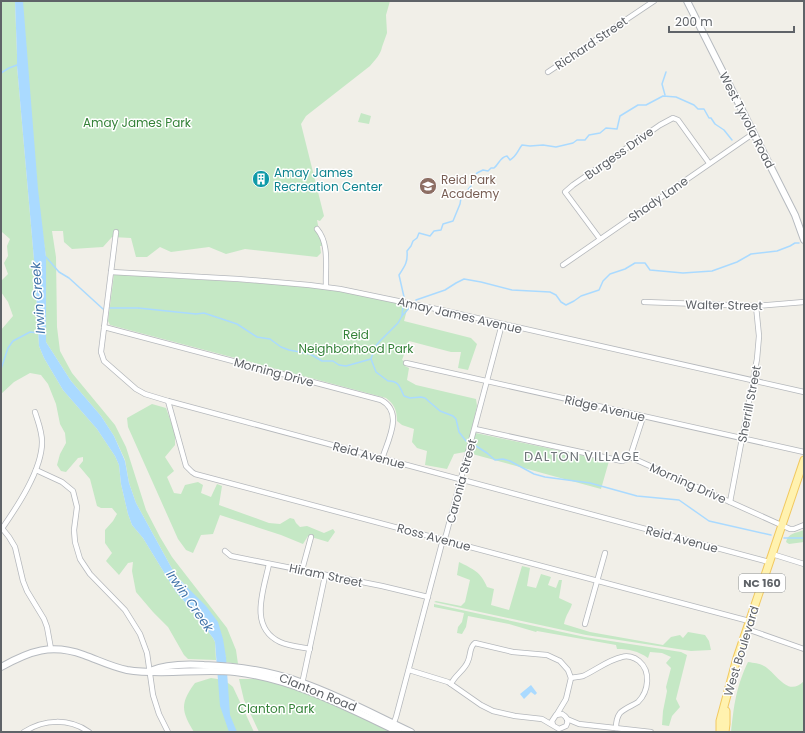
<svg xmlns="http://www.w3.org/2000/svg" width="805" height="733" font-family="Poppins,sans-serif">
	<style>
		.green { fill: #c5e8c5 }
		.water { fill: #aadaff }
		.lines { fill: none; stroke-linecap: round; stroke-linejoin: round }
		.stream { stroke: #aadaff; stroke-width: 1.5 }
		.street-casing { stroke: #b5b8bc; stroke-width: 6 }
		.secondary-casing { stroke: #b6babf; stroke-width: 8 }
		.primary-casing { stroke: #f2c960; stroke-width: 9 }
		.street { stroke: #fff; stroke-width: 4.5 }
		.secondary { stroke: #fff; stroke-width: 6 }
		.primary { stroke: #fff2af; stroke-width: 7 }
		.labels { text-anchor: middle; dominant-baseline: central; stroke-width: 3; stroke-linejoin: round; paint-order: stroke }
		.shield { fill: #fff; stroke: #8f9295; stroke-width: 1 }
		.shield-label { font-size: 11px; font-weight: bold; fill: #5f6368 }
		.street-label { font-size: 12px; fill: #5f6368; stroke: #fff }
		.park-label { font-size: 12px; fill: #348238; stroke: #fff }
		.culture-label { font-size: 12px; fill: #0d838f; stroke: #fff; text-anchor: start }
		.education-label { font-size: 12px; fill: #785e54; stroke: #fff; text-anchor: start }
		.water-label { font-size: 13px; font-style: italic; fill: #4174aa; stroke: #fff }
		.neighbourhood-label { font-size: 13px; letter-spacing: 1px; fill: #70757a; stroke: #fff }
	</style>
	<rect width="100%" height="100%" fill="#f1efe8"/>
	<g class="green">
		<polygon points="1,1 15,1 17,55 17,66 35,271 39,346 44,358 63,390 97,429 115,456 119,465 121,484 128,514 132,525 143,538 176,592 192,610 213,638 215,642 216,660 188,659 184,655 168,627 153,612 136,592 132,571 133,562 128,563 119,575 106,561 112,553 105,543 105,530 113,521 117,514 112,508 101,508 97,506 90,479 79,466 83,461 83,457 78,458 66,472 61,471 57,465 60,454 66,443 65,433 60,424 56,404 48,384 41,375 30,373 14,382 1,394 1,330 13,316 8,302 1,292 1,281 8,274 4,263 8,256 7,246 10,239 2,232 1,228"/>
		<path d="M19,1H390L386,15L387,33L382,47C381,54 375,60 370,66L306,116L301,124L324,216L320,221L317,220L322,246H320L321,253L317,257L245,249L226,254L209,247L171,252L160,247L147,257H136L131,238L112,237L103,247L72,249L64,242L63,231H52L56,257L57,327L60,351L72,373L115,425L126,447L146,510L160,537L172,557L227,628L236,650L238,664L226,662V657C212,631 198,594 176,576L136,503L129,483L125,460L114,436L101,416L71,381L46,342V257L42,230L33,229Z"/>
		<polygon points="361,113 371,116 369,124 358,122"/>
		<path d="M114,274L320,287L358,294L408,306L404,321L471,338L477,344L468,370L458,368L461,352H451L409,341L402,360L406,362L405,366L409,368L407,380L416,385L476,399L477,406L471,432L609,461L601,489L465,452L454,454L447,469L425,465L427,451L417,448L412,442L414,429L402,425L397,421C397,410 394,404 386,398L110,325L108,321Z"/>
		<polygon points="152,404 166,408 175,433 175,445 165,457 174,471 167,477 174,493 181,494 185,485 198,482 203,485 201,493 211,497 217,484 222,486 219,505 269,523 280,524 290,518 294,519 296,523 300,527 307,526 324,533 333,529 335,532 328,542 308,536 303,544 281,535 220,515 213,534 201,535 193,553 186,550 178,539 128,427 127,418"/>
		<path d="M804,530V542L789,544L786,542C788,533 796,533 804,530Z"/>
		<path d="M459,562C473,569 481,572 487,587L494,589L491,605L509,610L522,566L530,568L527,586L536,588L541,574L551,577L548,585L556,588L559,580H562L559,598L572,604C570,611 566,614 564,624L590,632L663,645L671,637L680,635L683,638L688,632L705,635L709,641L711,650L691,651L586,635L434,602L436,601L461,606L465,602L470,580L457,575Z"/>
		<path d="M434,604L585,637L681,652L687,655L676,699L680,707L672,716L669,726L662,725L663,711L667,691L666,687L671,668L666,663L671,657L662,653L650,652L648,658C638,651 629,649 617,649L616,645L537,631L536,632L509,624L468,616L466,627L462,634L457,633L458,627L462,622L464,613L434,607Z"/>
		<path d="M748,662C754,663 759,663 764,666C777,673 787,698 804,681V732H731C734,705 736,687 748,662Z"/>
		<path d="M211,678C220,679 227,681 233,687L254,732H194C181,711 180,703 195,683Z"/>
		<polygon points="239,679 261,679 303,691 394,732 259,732 244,700"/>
	</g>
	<g class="water">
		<polygon points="15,1 23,1 38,189 46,257 46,342 71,381 101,416 114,436 125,461 129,483 136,503 176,576 206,606 218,622 223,639 226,657 230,715 237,732 229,732 220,706 215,642 213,638 192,610 176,592 143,538 132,525 128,514 121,484 119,465 115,456 97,429 63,390 44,358 39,346 35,271 17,66 17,55"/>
		<polygon points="531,685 537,693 535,695 531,692 524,699 520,694"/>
	</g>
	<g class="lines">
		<g class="stream">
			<polyline points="1,73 9,68 17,65"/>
			<polyline points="665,95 662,84 666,72"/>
			<polyline points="44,257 46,257 59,272 69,278 103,309"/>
			<path d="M404,297L399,275C405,266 408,262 407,251L411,246L413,241L417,238L419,233L430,236L434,231L441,230L443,224L453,221L460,204L461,198L471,186V181L477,173L483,170L488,171L491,168H494C499,164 500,157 507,156L510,160C517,156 518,150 522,145L530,146L543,145L556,147L573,143L577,140H585L589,135L600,133L606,128L617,129L620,116L638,105H646L663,96L676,97L694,105L698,109H704L709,118H711L715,124L724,130L732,140"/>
			<polyline points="416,300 445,290 456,283 464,279 481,282 512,290 550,292 556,295 561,302 566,305 574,301 581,296 599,290 603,281 610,274 625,269 635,263 645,263 650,270 683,273 712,271 737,262 751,254 777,251 790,246 795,243 799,243"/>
			<path d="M410,307L402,316L398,323L379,342L375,347L371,359L376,372L388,381C399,380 400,388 404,396L410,398L421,397L425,398L440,411L453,416L456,419L459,432L466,441"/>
			<polyline points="110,308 138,308 196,314 204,313 237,324 257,337 270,339 281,347 289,350 310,354 322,361 333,361 339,365 346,366 371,359"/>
			<polyline points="402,316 403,306"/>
			<polyline points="1,369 8,348 13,341 30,332 40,333"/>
			<polyline points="1,439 1,440"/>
			<polyline points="476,446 487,453 495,460 503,459 510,461 534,474 545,477 590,483 637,496 679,500 709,521 771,535"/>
			<polyline points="784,538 804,538"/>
		</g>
		<defs>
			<g id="street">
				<polyline points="548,72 654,1"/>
				<path d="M317,229C330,244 325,268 326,286"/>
				<polyline points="116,232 101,352 104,361 136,389 145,394 168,401 769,562"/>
				<polyline points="600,239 565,192 573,185 660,125 673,118 678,120 709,163"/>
				<polyline points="563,265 754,133"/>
				<polyline points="111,272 238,279 309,285 340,289 446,311 804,392"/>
				<polyline points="644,302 756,306 804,302"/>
				<path d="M104,327L381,400C404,412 388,440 382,459"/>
				<polyline points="406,363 804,452"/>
				<polyline points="168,401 186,466 192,472 195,474 749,621"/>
				<polyline points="475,429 622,461 628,459 630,457"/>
				<polyline points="630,457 790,529 794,529 804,525"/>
				<polyline points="630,457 643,417"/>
				<polyline points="36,470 62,482 73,491 77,507 74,530 75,542 80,559 90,574 125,610 140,634 147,653 153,695 159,714 168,732"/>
				<polyline points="730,502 757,359 759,336 756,306"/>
				<polyline points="1,527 9,537 15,547 23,581 27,591 44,619 47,627 51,649"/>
				<path d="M1,530C17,507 42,470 42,442C42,431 38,422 35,412"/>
				<polyline points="225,551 231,556 382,586 428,597"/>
				<polyline points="772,554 804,564"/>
				<path d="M269,564C264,589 248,627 280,642C289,646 300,647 310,649"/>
				<polyline points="302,570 311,537"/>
				<polyline points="585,624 605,553"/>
				<polyline points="747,629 804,649"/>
				<path d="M409,670L448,682L481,705L493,711L515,716L542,719L559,729L566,726C569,721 567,717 562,714L556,715L552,721L553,725"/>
				<path d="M571,678C575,677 579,677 583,676C596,670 608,660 622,657C627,655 634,657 639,661C651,671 649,691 638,702C632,706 625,708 620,713C617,717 616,723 616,728"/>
				<polyline points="302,684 325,576"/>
				<path d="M451,684C455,675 465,670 468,661C471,655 469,647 475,643L513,652L547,655L560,661L568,670L571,678L566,699L557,714"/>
				<polyline points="567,719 579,724 651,732"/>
				<polyline points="393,725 396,717 442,543 446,535 502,324"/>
				<path d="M24,732C44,719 69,718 89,732"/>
			</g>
			<g id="secondary">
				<polyline points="687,1 795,215 804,240"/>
				<path d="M1,667C30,651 51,643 84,655C98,660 112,667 127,670C163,676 199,668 235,672C294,679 346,707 399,732"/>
				<path d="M150,671C166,664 187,664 204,665C238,666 271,671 303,683C340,696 375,715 411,732"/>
			</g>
			<g id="primary">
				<polyline points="720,732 720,721 737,658 804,460"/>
				<polyline points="725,732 726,724 726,711"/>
			</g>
		</defs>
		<use href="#street" class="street-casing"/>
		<use href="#secondary" class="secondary-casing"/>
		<use href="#primary" class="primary-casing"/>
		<use href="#street" class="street"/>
		<use href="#secondary" class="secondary"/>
		<use href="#primary" class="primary"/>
	</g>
	<defs>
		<symbol id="building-disc" viewBox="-11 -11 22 22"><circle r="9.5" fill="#0f9aa8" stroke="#fff"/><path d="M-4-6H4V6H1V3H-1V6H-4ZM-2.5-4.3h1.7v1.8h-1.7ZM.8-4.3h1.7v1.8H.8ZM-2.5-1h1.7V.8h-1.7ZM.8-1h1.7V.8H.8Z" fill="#fff"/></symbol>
		<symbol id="school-disc" viewBox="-11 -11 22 22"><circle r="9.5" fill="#8d6e63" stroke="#fff"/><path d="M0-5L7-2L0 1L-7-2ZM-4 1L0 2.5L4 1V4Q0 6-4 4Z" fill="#fff"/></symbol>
	</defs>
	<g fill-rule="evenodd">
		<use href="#building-disc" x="251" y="169" width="20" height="20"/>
		<use href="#school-disc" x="418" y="176" width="20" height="20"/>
	</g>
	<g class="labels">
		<rect class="shield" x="739" y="574" width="46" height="18" rx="3"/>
		<g class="shield-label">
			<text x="762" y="583">NC 160</text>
		</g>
		<g class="street-label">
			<text transform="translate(591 43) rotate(-34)">Richard Street</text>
			<text transform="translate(747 120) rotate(63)">West Tyvola Road</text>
			<text transform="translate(619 153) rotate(-35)">Burgess Drive</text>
			<text transform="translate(658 199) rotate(-35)">Shady Lane</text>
			<text transform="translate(724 305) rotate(1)">Walter Street</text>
			<text transform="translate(460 315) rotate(13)">Amay James Avenue</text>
			<text transform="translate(274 372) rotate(15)">Morning Drive</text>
			<text transform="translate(749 404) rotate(-79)">Sherrill Street</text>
			<text transform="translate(605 408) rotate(13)">Ridge Avenue</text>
			<text transform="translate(369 455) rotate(15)">Reid Avenue</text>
			<text transform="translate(461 481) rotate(-75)">Caronia Street</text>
			<text transform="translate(688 483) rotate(24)">Morning Drive</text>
			<text transform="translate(434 537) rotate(15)">Ross Avenue</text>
			<text transform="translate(682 539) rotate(15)">Reid Avenue</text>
			<text transform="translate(326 575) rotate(12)">Hiram Street</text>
			<text transform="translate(741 651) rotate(-73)">West Boulevard</text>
			<text transform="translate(318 692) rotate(22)">Clanton Road</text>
		</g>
		<g class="park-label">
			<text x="137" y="122">Amay James Park</text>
			<text x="356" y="334">Reid<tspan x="356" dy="14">Neighborhood Park</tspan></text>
			<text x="276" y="708">Clanton Park</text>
		</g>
		<g class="culture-label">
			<text x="274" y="172">Amay James<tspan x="274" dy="14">Recreation Center</tspan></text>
		</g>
		<g class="education-label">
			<text x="441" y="179">Reid Park<tspan x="441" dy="14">Academy</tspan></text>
		</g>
		<g class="water-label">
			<text transform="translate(38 298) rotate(-94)">Irwin Creek</text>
			<text transform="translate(190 601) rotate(55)">Irwin Creek</text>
		</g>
		<g class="neighbourhood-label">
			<text x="582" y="456">DALTON VILLAGE</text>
		</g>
	</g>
	<rect width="805" height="733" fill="none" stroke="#5f6368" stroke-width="4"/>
	<path d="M669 26v6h125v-6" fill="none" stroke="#5f6368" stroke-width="2"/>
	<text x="675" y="26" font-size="12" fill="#5f6368" stroke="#ffffff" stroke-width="3" paint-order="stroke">200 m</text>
</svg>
